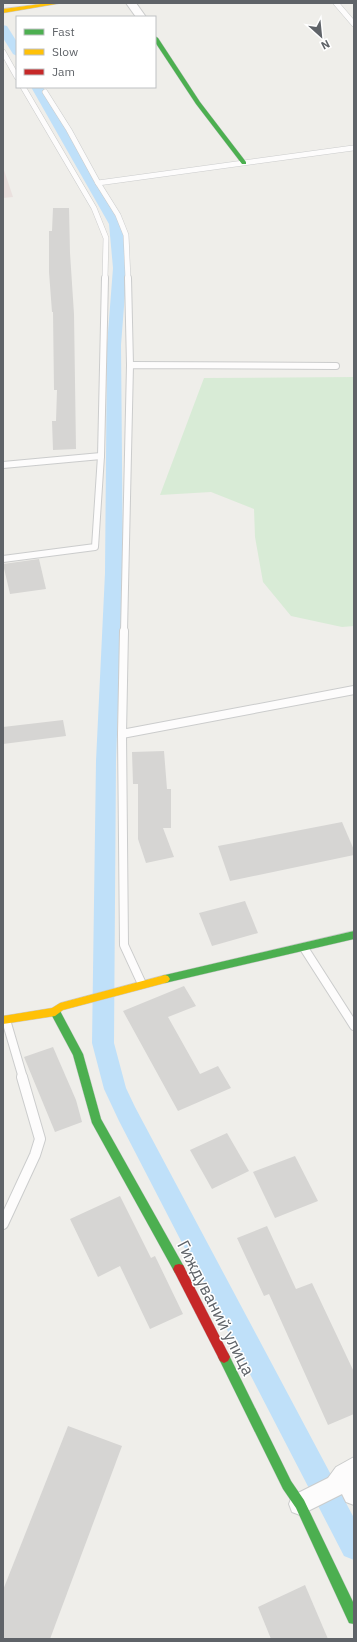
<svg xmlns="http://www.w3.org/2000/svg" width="357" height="1642" font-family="'IBM Plex Sans',sans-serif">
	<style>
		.medical { fill: #eae0de }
		.green { fill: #d8ebd6 }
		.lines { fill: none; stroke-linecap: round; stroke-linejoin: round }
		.canal { fill: #bfe0f9; fill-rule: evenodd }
		.building { fill: #d6d5d3 }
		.lane-far3-casing { stroke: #cbcccc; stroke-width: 6 }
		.lane-far2-casing { stroke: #cbcccc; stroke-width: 8 }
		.lane-far1-casing { stroke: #cbcccc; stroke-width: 10 }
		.lane-casing { stroke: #cbcccc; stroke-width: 12 }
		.street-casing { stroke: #cbcccc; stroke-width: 2 }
		.fast-casing { stroke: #cacacb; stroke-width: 1 }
		.slow-casing { stroke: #cacacb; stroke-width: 1 }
		.jam-casing { stroke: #cacacb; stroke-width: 1 }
		.lane-far3 { stroke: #fdfcfc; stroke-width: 5 }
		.lane-far2 { stroke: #fdfcfc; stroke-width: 6 }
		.lane-far1 { stroke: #fdfcfc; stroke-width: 8 }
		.lane { stroke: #fdfcfc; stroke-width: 10 }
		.street { fill: #fdfcfc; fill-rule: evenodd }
		.fast { fill: #4caf50; fill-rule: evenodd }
		.slow { fill: #ffc107; fill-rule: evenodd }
		.jam { fill: #c62828; fill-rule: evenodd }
		.labels { text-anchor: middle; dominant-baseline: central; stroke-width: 3; stroke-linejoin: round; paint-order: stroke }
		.near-street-label { font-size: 17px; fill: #5f6368; stroke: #fff }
	</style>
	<rect width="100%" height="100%" fill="#efeeea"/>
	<polygon class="medical" points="3,167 13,197 3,198"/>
	<polygon class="green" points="354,377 354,626 342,627 291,616 263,582 255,537 254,509 211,492 160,495 204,378"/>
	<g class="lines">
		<g class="canal">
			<polygon points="3,25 7,26 17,42 17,56 13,54 3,38"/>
			<polygon points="31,87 43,87 123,224 127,268 121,345 123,573 116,761 114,1043 126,1088 135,1107 354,1518 354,1560 344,1556 119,1121 104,1089 92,1043 96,761 105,573 107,345 113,268 109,224"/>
		</g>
	</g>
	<g class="building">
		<polygon points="53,208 69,208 70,253 74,314 76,449 53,450 52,421 56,421 57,390 54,390 53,312 52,312 49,272 49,231 52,231"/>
		<polygon points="39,559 46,589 10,594 3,564"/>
		<polygon points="63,720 66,736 3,744 3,727"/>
		<polygon points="164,751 167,789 171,789 171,828 163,828 174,857 146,863 138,839 138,784 133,784 132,752"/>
		<polygon points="342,822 354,850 354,855 230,881 218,846"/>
		<polygon points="245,901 258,933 212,946 199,913"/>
		<polygon points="184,986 196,1006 168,1017 200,1074 218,1066 231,1088 178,1111 123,1011"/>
		<polygon points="53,1047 76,1100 82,1122 55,1132 24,1057"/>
		<polygon points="227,1133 249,1171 212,1189 190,1150"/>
		<polygon points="295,1156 318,1201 275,1218 253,1172"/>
		<polygon points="120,1196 151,1258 155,1256 183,1314 150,1329 120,1266 98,1277 70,1219"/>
		<polygon points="267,1226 296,1289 312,1283 354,1372 354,1414 328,1425 269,1294 264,1296 237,1238"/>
		<polygon points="68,1426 122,1446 50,1639 3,1639 3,1590"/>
		<polygon points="305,1585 328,1639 271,1639 258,1607"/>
	</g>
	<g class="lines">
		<defs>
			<g id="lane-far3">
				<polyline points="336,3 354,24"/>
				<polyline points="3,52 17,77"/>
				<polyline points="23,87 94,208 106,238 105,279"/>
				<polyline points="45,92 69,130 98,183 118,215 126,235 128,279"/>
				<polyline points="98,183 353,148"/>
			</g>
			<g id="lane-far2">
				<polyline points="128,278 130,365"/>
				<polyline points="3,465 101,456"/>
				<polyline points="3,559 95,547 101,456 105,278"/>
				<polyline points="124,632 130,365 336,366"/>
			</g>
			<g id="lane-far1">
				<polyline points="124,631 122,734 124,945 142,984"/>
				<polyline points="122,734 354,690"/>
				<polyline points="304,948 354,1026"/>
				<polyline points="6,1020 23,1078"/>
			</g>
			<polyline id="lane" points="3,1224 35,1155 40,1139 22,1077"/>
			<g id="street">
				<polygon points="126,3 136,3 146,17 136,17"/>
				<polygon points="354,1457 354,1505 346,1502 342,1494 300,1515 292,1512 289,1504 292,1496 328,1478 336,1467"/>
			</g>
			<g id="fast">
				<polygon points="155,36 158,38 200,102 246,162 246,164 242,164 196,104 155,42"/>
				<polygon points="354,931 354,939 165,983 162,982 160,979 162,976 165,975"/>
				<polygon points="55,1008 59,1009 83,1054 101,1119 183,1265 185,1269 183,1273 179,1274 175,1273 92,1123 73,1055 50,1012 51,1009"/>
				<polygon points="224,1351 228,1353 291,1481 304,1500 354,1604 354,1624 349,1623 296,1508 283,1489 220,1361 218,1357 220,1353"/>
			</g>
			<g id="slow">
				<polygon points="48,3 62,3 3,13 3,9"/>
				<polygon points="165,975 168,976 170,979 168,982 165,983 63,1010 55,1016 3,1024 3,1016 52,1008 60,1003"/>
			</g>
			<polygon id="jam" points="179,1264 183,1265 228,1353 230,1357 228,1361 224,1363 220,1361 175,1273 173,1269 175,1265"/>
		</defs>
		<use href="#lane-far3" class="lane-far3-casing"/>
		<use href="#lane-far2" class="lane-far2-casing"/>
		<use href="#lane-far1" class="lane-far1-casing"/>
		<use href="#lane" class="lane-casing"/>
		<use href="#street" class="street-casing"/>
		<use href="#fast" class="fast-casing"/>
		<use href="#slow" class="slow-casing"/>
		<use href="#jam" class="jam-casing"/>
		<use href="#lane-far3" class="lane-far3"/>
		<use href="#lane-far2" class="lane-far2"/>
		<use href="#lane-far1" class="lane-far1"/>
		<use href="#lane" class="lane"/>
		<use href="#street" class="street"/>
		<use href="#fast" class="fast"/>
		<use href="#slow" class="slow"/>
		<use href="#jam" class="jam"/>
	</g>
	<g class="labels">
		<g class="near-street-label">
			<text transform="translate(216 1308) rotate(63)">Гиждуваний улица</text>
		</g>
	</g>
	<rect width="357" height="1642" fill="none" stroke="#5f6368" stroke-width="8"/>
	<rect x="16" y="16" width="140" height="72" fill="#ffffff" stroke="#bfc1c3"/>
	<rect x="24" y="29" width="20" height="6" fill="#4caf50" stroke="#bfc1c3"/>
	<text x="52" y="36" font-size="12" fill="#5f6368">Fast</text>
	<rect x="24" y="49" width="20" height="6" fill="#ffc107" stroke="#bfc1c3"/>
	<text x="52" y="56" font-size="12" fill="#5f6368">Slow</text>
	<rect x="24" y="69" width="20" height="6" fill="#c62828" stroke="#bfc1c3"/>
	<text x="52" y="76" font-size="12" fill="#5f6368">Jam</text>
	<g transform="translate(321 36) rotate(153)" stroke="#ffffff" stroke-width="3" paint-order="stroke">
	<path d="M0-3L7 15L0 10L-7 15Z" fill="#5f6368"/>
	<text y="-6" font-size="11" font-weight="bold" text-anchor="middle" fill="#5f6368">N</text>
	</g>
</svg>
